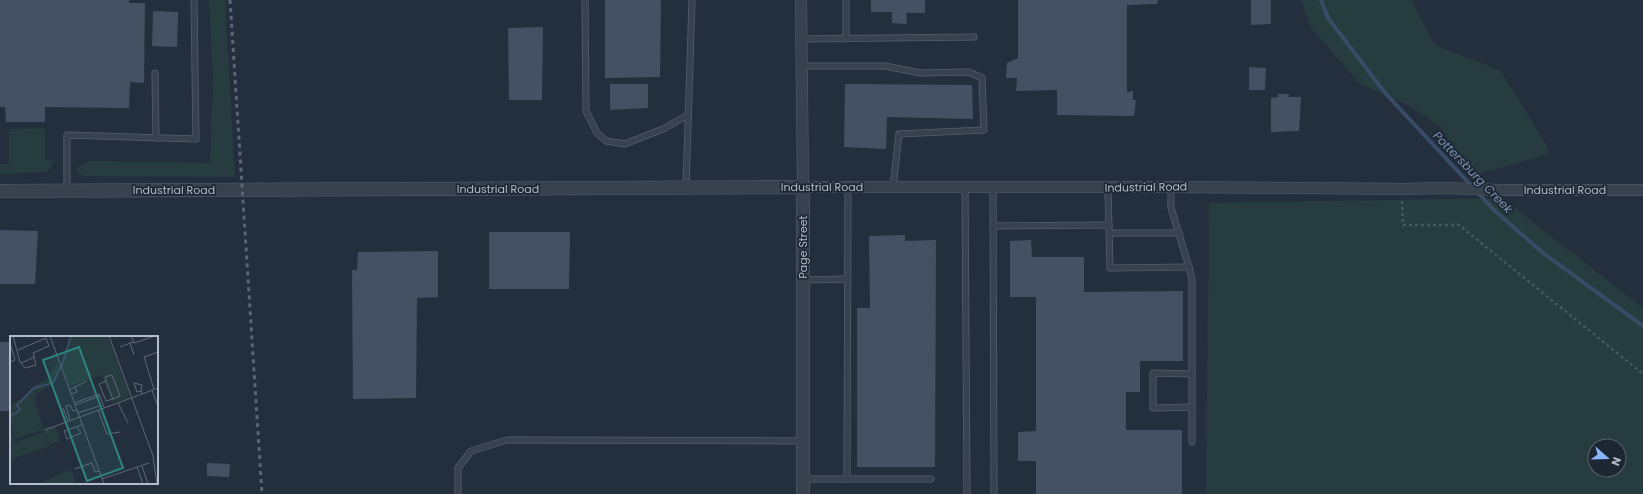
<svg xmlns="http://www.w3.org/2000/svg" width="1643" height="494" font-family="Poppins,sans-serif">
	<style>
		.green { fill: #263c3f; fill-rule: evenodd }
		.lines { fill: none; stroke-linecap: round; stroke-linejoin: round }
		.stream { stroke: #394c67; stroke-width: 4 }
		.building { fill: #455162 }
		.service-casing { stroke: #565f6c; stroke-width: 7 }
		.minor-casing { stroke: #565f6c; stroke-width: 12 }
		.tertiary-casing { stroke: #565f6c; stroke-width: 14 }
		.path { stroke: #44595c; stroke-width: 2.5; stroke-dasharray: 3 3; stroke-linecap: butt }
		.service { stroke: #38414e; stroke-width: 5.5 }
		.minor { stroke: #38414e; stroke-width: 11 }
		.tertiary { stroke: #38414e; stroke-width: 13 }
		.rail { stroke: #5a6575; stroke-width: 3; stroke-dasharray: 4 4; stroke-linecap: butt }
		.labels { text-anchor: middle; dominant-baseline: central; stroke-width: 3.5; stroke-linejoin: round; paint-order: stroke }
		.street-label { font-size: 11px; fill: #b4bcc9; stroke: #1d2633 }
		.water-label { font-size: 12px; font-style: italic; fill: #7c92b1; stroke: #1d2633 }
		.inset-river { fill: none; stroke: #394c67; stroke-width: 2 }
		.inset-road { fill: none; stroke: #5e6776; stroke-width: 1 }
		.view { fill: #308480; fill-opacity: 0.15; stroke: #308480; stroke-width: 2 }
		.inset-edge { fill: none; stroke: #b4bcc9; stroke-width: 2 }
	</style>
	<rect width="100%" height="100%" fill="#242f3e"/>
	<g class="green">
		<polygon points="209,0 225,0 235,177 84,176 76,172 78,166 89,161 210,163 213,81"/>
		<polygon points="1301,0 1411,0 1435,45 1501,71 1547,146 1549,154 1470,176 1440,126 1408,105 1360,84 1311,28"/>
		<polygon points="45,128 45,160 56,161 47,172 0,174 0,164 9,164 9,129"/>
		<path d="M1502,198L1643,308V494H1206L1209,203ZM1595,446H1619V470H1595Z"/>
	</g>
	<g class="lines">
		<polyline class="stream" points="1321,0 1328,18 1386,94 1494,210 1543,253 1643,326"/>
	</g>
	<g class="building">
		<polygon points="0,0 129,0 129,3 145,3 144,83 130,82 129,108 45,107 45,122 6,122 5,107 0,107"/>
		<polygon points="605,0 661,0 660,77 605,78"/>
		<polygon points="871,0 925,0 925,13 906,13 907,24 892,23 892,12 871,12"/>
		<polygon points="1018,0 1158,0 1157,4 1127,5 1127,92 1133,91 1133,100 1136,100 1134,116 1057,115 1057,90 1016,91 1017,78 1006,78 1007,63 1018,58"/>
		<polygon points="1251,0 1271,0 1271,24 1251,25"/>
		<polygon points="153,11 178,12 177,47 152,46"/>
		<polygon points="543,27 542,100 509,100 508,28"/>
		<polygon points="1249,67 1266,68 1265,90 1249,90"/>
		<polygon points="610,84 648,84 648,108 610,110"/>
		<polygon points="845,84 972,85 973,119 887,117 886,149 844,147"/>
		<polygon points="1278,94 1289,94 1288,97 1301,97 1299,131 1271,132 1271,98 1278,97"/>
		<polygon points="0,230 38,231 35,284 0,284"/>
		<polygon points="489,232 570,232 569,289 489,289"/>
		<polygon points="905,235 905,241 936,240 935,467 857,467 857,308 870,308 869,236"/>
		<polygon points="1031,240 1032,257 1084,257 1084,292 1183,291 1183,361 1140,361 1140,392 1126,392 1126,430 1182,430 1182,494 1036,494 1036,461 1018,461 1018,432 1036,431 1036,297 1010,297 1010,241"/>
		<polygon points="438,251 438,297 417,298 416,398 353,399 352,270 357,270 358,252"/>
		<rect x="0" y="342" width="11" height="69"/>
		<polygon points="207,463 230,464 229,477 207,476"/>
	</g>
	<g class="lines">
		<defs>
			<g id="service">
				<polyline points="585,0 586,111 597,133 606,141 625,144 663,129 688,115"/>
				<polyline points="801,39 974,37"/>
				<polyline points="846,39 846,0"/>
				<polyline points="801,66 885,66 920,73 969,72 982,78 984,130 899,134 893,187"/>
				<polyline points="155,73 156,138"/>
				<polyline points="686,187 692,0"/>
				<polyline points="965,187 967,494"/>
				<polyline points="993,187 994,494"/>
				<polyline points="1171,187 1171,208 1189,267 1192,280 1192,442"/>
				<polyline points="1108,188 1110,268 1189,267"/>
				<polyline points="67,191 67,135 196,139 194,0"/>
				<polyline points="993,226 1109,225"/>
				<polyline points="1109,233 1179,233"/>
				<polyline points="803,280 848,279"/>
				<polyline points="1192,407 1153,408 1153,373 1192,374"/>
				<polyline points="803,479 931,479"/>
				<polyline points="847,479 848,186"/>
				<polyline points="458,494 458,468 471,451 507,440 803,441"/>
			</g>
			<polyline id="minor" points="801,0 803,187 1171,187 1403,189 1444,188 1498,190 1643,190"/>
			<polyline id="tertiary" points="0,191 803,187 803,494"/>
		</defs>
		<use href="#service" class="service-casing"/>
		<use href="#minor" class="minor-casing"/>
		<use href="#tertiary" class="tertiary-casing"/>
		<polyline class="path" points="1402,201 1403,225 1459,225 1643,374"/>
		<use href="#service" class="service"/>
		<use href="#minor" class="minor"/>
		<use href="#tertiary" class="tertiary"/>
		<polyline class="rail" points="230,0 262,494"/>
	</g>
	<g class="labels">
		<g class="street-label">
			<text x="822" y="187">Industrial Road</text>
			<text transform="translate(1146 187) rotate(-1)">Industrial Road</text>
			<text x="498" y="189">Industrial Road</text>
			<text x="174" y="190">Industrial Road</text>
			<text x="1565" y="190">Industrial Road</text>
			<text transform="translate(803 247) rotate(-90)">Page Street</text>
		</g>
		<g class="water-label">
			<text transform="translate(1473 172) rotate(46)">Pottersburg Creek</text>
		</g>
	</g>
	<g transform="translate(10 336)">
		<rect width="148" height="148" fill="#242f3e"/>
		<path d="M61,0H98L119,58L118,62L102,67L92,39L59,50L51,29ZM47,27L50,32L44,48L26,58L25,63L33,92L45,90L50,105L40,108L33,94L5,103L2,89H0V70L15,61L22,51L36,44ZM0,91L5,105L0,108L6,120L1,108L34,96L39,110L0,124ZM84,123L87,135L83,125L61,134L66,148H28Z" fill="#263c3f"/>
		<path class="inset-river" d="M0,81L10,74L7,69L24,52L43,47L52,29L61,0"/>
		<path class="inset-road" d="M3,0L10,26L15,32L26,29L23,17L39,10L36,2L8,14M40,0L94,148M99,0L143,120L147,148M121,0L124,7L145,0M0,7L5,24L0,26M120,7L124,19M110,11L123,6M11,27L25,21M96,45L89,48L96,65L103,63L110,60L102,39L95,41L96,45L99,53L103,63M144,53L134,21L148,16M59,54L77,45M142,54L147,68M131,55L132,49L124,47L127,56L131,55L132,58M61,58L67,56L65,50M64,67L89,58L94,71M108,67L118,87M65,69L90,60M53,72L58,85M88,74L97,98L110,96M68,77L89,70M60,84L56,70L60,69L63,75L67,74M67,91L71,97L57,103L54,95L72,89M35,94L148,52M132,130L138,148M127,131L133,148M65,133L82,127L85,136L89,135M92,143L139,127"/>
		<path class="view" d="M69,11L113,132L77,145L33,24Z"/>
		<rect width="148" height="148" class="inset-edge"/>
	</g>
	<g transform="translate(1607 458) rotate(110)"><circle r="19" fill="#1d2633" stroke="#59626f"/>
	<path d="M0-3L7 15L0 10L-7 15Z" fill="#8ab4f8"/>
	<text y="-6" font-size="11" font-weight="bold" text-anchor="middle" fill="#b4bcc9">N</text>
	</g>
</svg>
